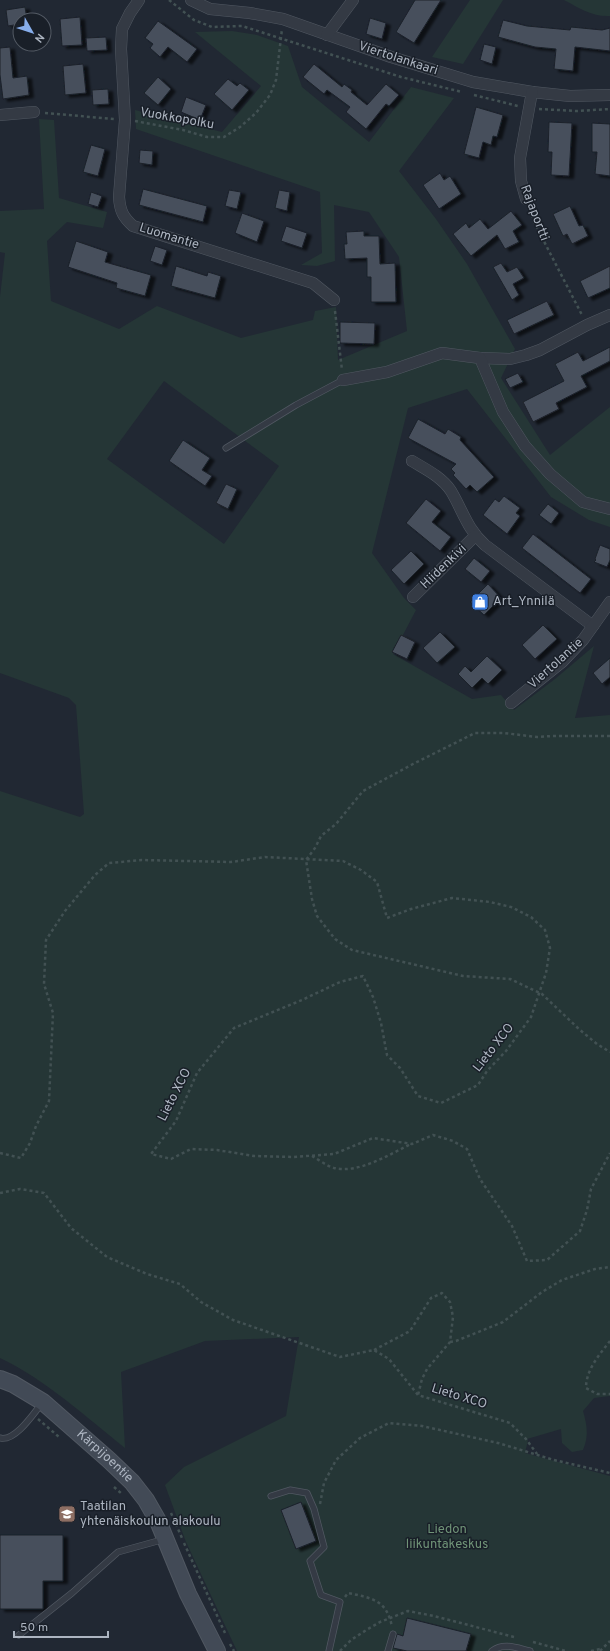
<svg xmlns="http://www.w3.org/2000/svg" width="610" height="1651" font-family="Overpass,sans-serif">
	<style>
		.green { fill: #253636; fill-rule: evenodd }
		.building { fill: #474f5c; stroke: #1b212a; filter: url(#shadow) }
		.lines { fill: none; stroke-linecap: round; stroke-linejoin: round }
		.lane-casing { stroke: #515862; stroke-width: 7 }
		.street-casing { stroke: #515862; stroke-width: 12 }
		.secondary-casing { stroke: #515862; stroke-width: 18 }
		.path { stroke: #425153; stroke-width: 2.5; stroke-dasharray: 3 3; stroke-linecap: butt }
		.lane { stroke: #343a44; stroke-width: 5.5 }
		.street { stroke: #343a44; stroke-width: 11 }
		.secondary { stroke: #424a56; stroke-width: 16 }
		.labels { text-anchor: middle; dominant-baseline: central; stroke-width: 3; stroke-linejoin: round; paint-order: stroke }
		.street-label { font-size: 13px; fill: #adb5c1; stroke: #191f28 }
		.poi-label { font-size: 13px; fill: #adb5c1; stroke: #191f28; text-anchor: start }
		.park-label { font-size: 13px; fill: #709478; stroke: #191f28 }
	</style>
	<defs>
		<filter id="shadow"><feDropShadow dx="4.5" dy="2.5" stdDeviation="1" flood-color="#0009"/></filter>
	</defs>
	<rect width="100%" height="100%" fill="#212833"/>
	<g class="green">
		<polygon points="470,0 503,0 463,64 432,57"/>
		<path d="M564,0H610V16C593,17 579,8 564,0Z"/>
		<path d="M232,31L257,35L288,46L302,87L369,142L411,87L454,98L399,171L436,219L467,264L515,349L501,378L550,455L610,407V527L589,520L551,497L467,389L408,408L372,553L404,598L416,610L393,654L472,699L501,695L514,710L555,679L594,646L575,718L610,715V1396L594,1398L583,1411C587,1425 589,1436 583,1450L572,1452L562,1443L561,1429L527,1439L528,1440L525,1453L610,1476V1651H237L186,1542L165,1485L184,1467L286,1416L299,1337L205,1341L121,1372L125,1448C85,1416 46,1380 0,1358V791L80,817L84,814L76,705L69,698L0,673V297L5,253L0,252V211L44,209L39,119L54,120L59,198L107,212L103,228L67,222L47,241L51,301L119,329L157,306L241,338L313,320L315,311L336,307L338,360L407,331L399,257L369,212L334,205L335,261L317,266L301,265L322,253L320,192L136,129L135,110L222,132L261,86L195,32ZM164,381L279,466L224,544L107,459Z"/>
	</g>
	<g class="building">
		<polygon points="415,0 441,0 414,43 396,32"/>
		<polygon points="25,7 27,20 20,20 20,24 8,26 6,10"/>
		<polygon points="80,17 82,45 62,46 60,19"/>
		<polygon points="370,18 386,23 382,39 366,34"/>
		<polygon points="503,20 527,26 570,30 571,27 602,30 610,28 610,51 575,47 573,71 554,69 556,49 535,47 498,37"/>
		<polygon points="158,21 197,49 187,62 168,47 160,57 150,48 153,44 145,38"/>
		<polygon points="106,37 107,50 87,51 86,38"/>
		<polygon points="484,44 496,47 492,64 480,60"/>
		<polygon points="10,47 13,78 27,76 29,95 3,99 0,75 0,48"/>
		<polygon points="83,64 86,93 65,95 63,66"/>
		<polygon points="314,64 342,87 344,84 352,90 351,92 367,105 386,84 399,95 389,106 386,104 366,129 346,112 350,107 327,90 324,94 303,77"/>
		<polygon points="158,77 171,89 158,105 144,93"/>
		<polygon points="228,79 237,86 240,83 249,90 232,110 214,94"/>
		<polygon points="108,89 109,104 93,105 92,90"/>
		<polygon points="186,97 206,105 200,120 181,112"/>
		<polygon points="476,107 503,115 497,137 493,136 491,145 483,142 479,158 464,154"/>
		<polygon points="549,122 572,123 569,176 551,175 552,152 548,152"/>
		<polygon points="592,123 610,124 610,176 595,174 597,152 592,152"/>
		<polygon points="91,145 105,149 98,176 83,172"/>
		<polygon points="140,150 153,151 152,165 139,163"/>
		<polygon points="440,173 444,180 450,176 461,194 439,209 423,185"/>
		<polygon points="143,189 207,206 203,222 139,205"/>
		<polygon points="229,190 241,192 237,209 225,206"/>
		<polygon points="279,190 290,192 287,211 275,208"/>
		<polygon points="91,192 102,196 98,207 88,204"/>
		<polygon points="570,206 579,226 583,225 588,236 572,244 567,234 563,236 553,214"/>
		<polygon points="511,211 522,225 513,231 519,242 505,249 497,235 471,256 453,234 466,223 469,228 480,219 488,229"/>
		<polygon points="242,213 264,221 257,242 235,233"/>
		<polygon points="286,226 307,233 302,248 281,241"/>
		<polygon points="364,231 364,236 379,236 380,264 395,263 396,302 371,302 371,277 367,277 367,258 345,259 344,244 347,244 346,232"/>
		<polygon points="76,241 108,252 105,262 151,275 145,296 116,288 117,283 68,267"/>
		<polygon points="155,246 167,250 162,265 150,261"/>
		<polygon points="501,263 507,272 517,267 524,278 513,284 519,295 512,300 493,267"/>
		<polygon points="176,266 207,276 208,272 221,276 215,298 171,286"/>
		<polygon points="610,266 610,288 588,298 580,281"/>
		<polygon points="547,301 554,315 514,334 507,320"/>
		<polygon points="340,322 375,323 374,344 340,343"/>
		<polygon points="610,347 610,361 581,376 587,387 556,403 559,409 533,422 523,402 564,381 555,364 578,352 583,361"/>
		<polygon points="518,373 523,382 510,388 505,379"/>
		<polygon points="418,419 445,434 448,429 461,437 460,440 494,477 477,492 470,485 466,489 453,475 455,473 451,469 456,464 408,438"/>
		<polygon points="183,440 210,458 202,470 212,476 205,486 169,461"/>
		<polygon points="226,484 237,489 228,509 216,503"/>
		<polygon points="504,496 520,508 516,513 520,516 507,534 483,515 495,499 499,502"/>
		<polygon points="426,499 441,511 432,522 451,537 440,551 406,523"/>
		<polygon points="548,504 559,513 551,524 539,515"/>
		<polygon points="533,534 591,579 580,593 522,548"/>
		<polygon points="600,545 610,549 610,560 607,567 594,562 596,560 595,559"/>
		<polygon points="411,551 424,564 404,584 391,570"/>
		<polygon points="474,558 490,571 481,582 465,569"/>
		<polygon points="488,584 501,598 484,615 470,602"/>
		<polygon points="543,625 557,639 535,659 522,645"/>
		<polygon points="440,632 455,647 437,663 423,648"/>
		<polygon points="401,635 415,642 407,659 392,652"/>
		<polygon points="487,656 502,670 488,684 482,678 472,688 458,674 465,666 471,672"/>
		<polygon points="610,658 610,677 602,684 593,673"/>
		<polygon points="301,1502 316,1541 296,1549 281,1510"/>
		<polygon points="0,1535 63,1535 63,1581 43,1581 43,1609 0,1609"/>
		<polygon points="407,1618 471,1634 466,1651 407,1651 393,1648 397,1634 403,1636"/>
	</g>
	<g class="lines">
		<defs>
			<g id="lane">
				<polyline points="226,448 296,405 343,380"/>
				<path d="M0,1438C15,1442 34,1413 42,1403"/>
				<polyline points="271,1496 290,1490 307,1493 314,1509 324,1547 310,1561 321,1595 340,1602 329,1651"/>
				<polyline points="19,1635 72,1593 118,1552 165,1539"/>
				<polyline points="388,1651 393,1634"/>
				<path d="M492,1651C504,1642 517,1648 530,1651"/>
			</g>
			<g id="street">
				<path d="M139,0L130,13L122,29L121,49L125,120L119,197C120,211 123,217 133,226L313,283L334,300"/>
				<polyline points="191,0 210,9 250,13 283,19 391,57 473,82 532,92 570,96 610,95"/>
				<polyline points="327,35 353,0"/>
				<polyline points="0,115 34,112"/>
				<polyline points="526,199 521,181 520,158 532,92"/>
				<polyline points="480,358 510,359 526,355 540,350 587,325 610,315"/>
				<polyline points="343,380 387,372 442,353 480,358 503,412 525,446 550,474 583,502 610,509"/>
				<path d="M412,461C425,469 442,477 451,491C463,511 467,529 485,545L593,626"/>
				<polyline points="413,597 475,536"/>
				<polyline points="511,703 562,662 583,640 610,602"/>
			</g>
			<g id="secondary">
				<path id="s1" d="M0,1379L13,1384L43,1402L109,1460L132,1482L146,1500L158,1521L188,1594L217,1651"/>
			</g>
		</defs>
		<use href="#lane" class="lane-casing"/>
		<use href="#street" class="street-casing"/>
		<use href="#secondary" class="secondary-casing"/>
		<g class="path">
			<polyline points="169,0 194,20 212,27 242,26 401,77 462,92"/>
			<polyline points="474,95 518,106"/>
			<polyline points="539,109 577,111 610,109"/>
			<polyline points="45,113 114,119"/>
			<polyline points="135,121 183,130 207,137 224,137 240,127 256,113 270,95 276,80 282,29"/>
			<polyline points="530,209 534,222 582,315"/>
			<polyline points="335,311 342,370"/>
			<polyline points="610,736 552,736 537,737 504,733 475,733 413,764 363,791 336,824 321,836 315,848 306,860 312,899 317,916 335,939 352,950 463,976 510,979 542,994 580,1030 597,1044 610,1052"/>
			<polyline points="0,1153 21,1158 30,1143 36,1126 49,1101 53,1013 44,984 46,940 65,911 95,875 109,863 142,860 231,862 265,857 343,861 361,870 377,882 387,918 411,909 452,898 490,902 511,907 531,917 545,930 550,948 546,973 531,1017 506,1051 487,1071 478,1085 441,1103 418,1096 400,1068 387,1055 381,1023 373,997 363,976 340,982 302,1000 234,1028 197,1073 176,1121 151,1154 171,1159 191,1149 217,1150 254,1156 294,1157 334,1154 373,1138 412,1144 433,1135 453,1141 467,1149 480,1179 512,1226 527,1261 547,1260 580,1231 587,1210 591,1189 610,1153"/>
			<path d="M312,1156C319,1160 327,1166 334,1168C359,1174 390,1154 411,1144"/>
			<polyline points="0,1193 20,1189 44,1193 71,1228 107,1257 147,1274 180,1284 201,1302 233,1320 340,1357 374,1350 389,1359 418,1395 510,1423 526,1439 537,1454"/>
			<path d="M610,1341C599,1355 586,1370 586,1388L597,1394H610"/>
			<polyline points="450,1342 456,1341 503,1322 542,1292 562,1280 595,1269 610,1267"/>
			<polyline points="374,1350 410,1331 431,1298 442,1293 450,1302 453,1317 450,1342 427,1369 422,1379 418,1395"/>
			<polyline points="38,1419 59,1437"/>
			<polyline points="114,1487 122,1494"/>
			<polyline points="320,1504 324,1483 336,1460 360,1438 389,1423 422,1426 498,1443 554,1460 610,1473"/>
			<polyline points="171,1513 182,1538"/>
			<polyline points="184,1543 225,1633"/>
			<path d="M345,1597L348,1593C372,1598 387,1600 392,1627"/>
			<polyline points="533,1642 566,1651"/>
			<polyline points="230,1644 234,1651"/>
			<polyline points="340,1651 351,1640 368,1629 380,1622 408,1611 434,1616 514,1637"/>
			<polyline points="591,1651 600,1649"/>
			<polyline points="600,1651 610,1641"/>
		</g>
		<use href="#lane" class="lane"/>
		<use href="#street" class="street"/>
		<use href="#secondary" class="secondary"/>
	</g>
	<defs>
		<symbol id="shop-square" viewBox="-11 -11 22 22"><rect x="-9" y="-9" width="18" height="18" rx="4" fill="#3f7fe0" stroke="#191f28"/><path d="M-5-2.5h2.3a2.7 3.5 0 0 1 5.4 0H5L5.5 6h-11ZM-1.5-2.5h3a1.5 2.3 0 0 0-3 0Z" fill="#fff"/></symbol>
		<symbol id="school-square" viewBox="-11 -11 22 22"><rect x="-9" y="-9" width="18" height="18" rx="4" fill="#8d6e63" stroke="#191f28"/><path d="M0-5L7-2L0 1L-7-2ZM-4 1L0 2.5L4 1V4Q0 6-4 4Z" fill="#fff"/></symbol>
	</defs>
	<g fill-rule="evenodd">
		<use href="#shop-square" x="470" y="592" width="20" height="20"/>
		<use href="#school-square" x="57" y="1504" width="20" height="20"/>
	</g>
	<g class="labels">
		<g class="street-label">
			<text transform="translate(398 59) rotate(18)">Viertolankaari</text>
			<text transform="translate(177 119) rotate(10)">Vuokkopolku</text>
			<text transform="translate(534 213) rotate(69)">Rajaportti</text>
			<text transform="translate(169 237) rotate(17)">Luomantie</text>
			<text transform="translate(444 567) rotate(-44)">Hiidenkivi</text>
			<text transform="translate(556 664) rotate(-42)">Viertolantie</text>
			<text transform="translate(494 1048) rotate(-52)">Lieto XCO</text>
			<text transform="translate(175 1095) rotate(-63)">Lieto XCO</text>
			<text transform="translate(459 1397) rotate(17)">Lieto XCO</text>
			<text stroke="none"><textPath href="#s1" startOffset="131">Kärpijoentie</textPath></text>
		</g>
		<g class="poi-label">
			<text x="493" y="602">Art_Ynnilä</text>
			<text x="80" y="1507">Taatilan<tspan x="80" dy="15">yhtenäiskoulun alakoulu</tspan></text>
		</g>
		<g class="park-label">
			<text x="447" y="1530">Liedon<tspan x="447" dy="15">liikuntakeskus</tspan></text>
		</g>
	</g>
	<g transform="translate(32 32) rotate(129)"><circle r="19" fill="#191f28" stroke="#545b65"/>
	<path d="M0-3L7 15L0 10L-7 15Z" fill="#87aeec"/>
	<text y="-6" font-size="11" font-weight="bold" text-anchor="middle" fill="#adb5c1">N</text>
	</g>
	<path d="M14 1631v6h94v-6" fill="none" stroke="#adb5c1" stroke-width="2"/>
	<text x="20" y="1631" font-size="12" fill="#adb5c1" stroke="#191f28" stroke-width="3" paint-order="stroke">50 m</text>
</svg>
